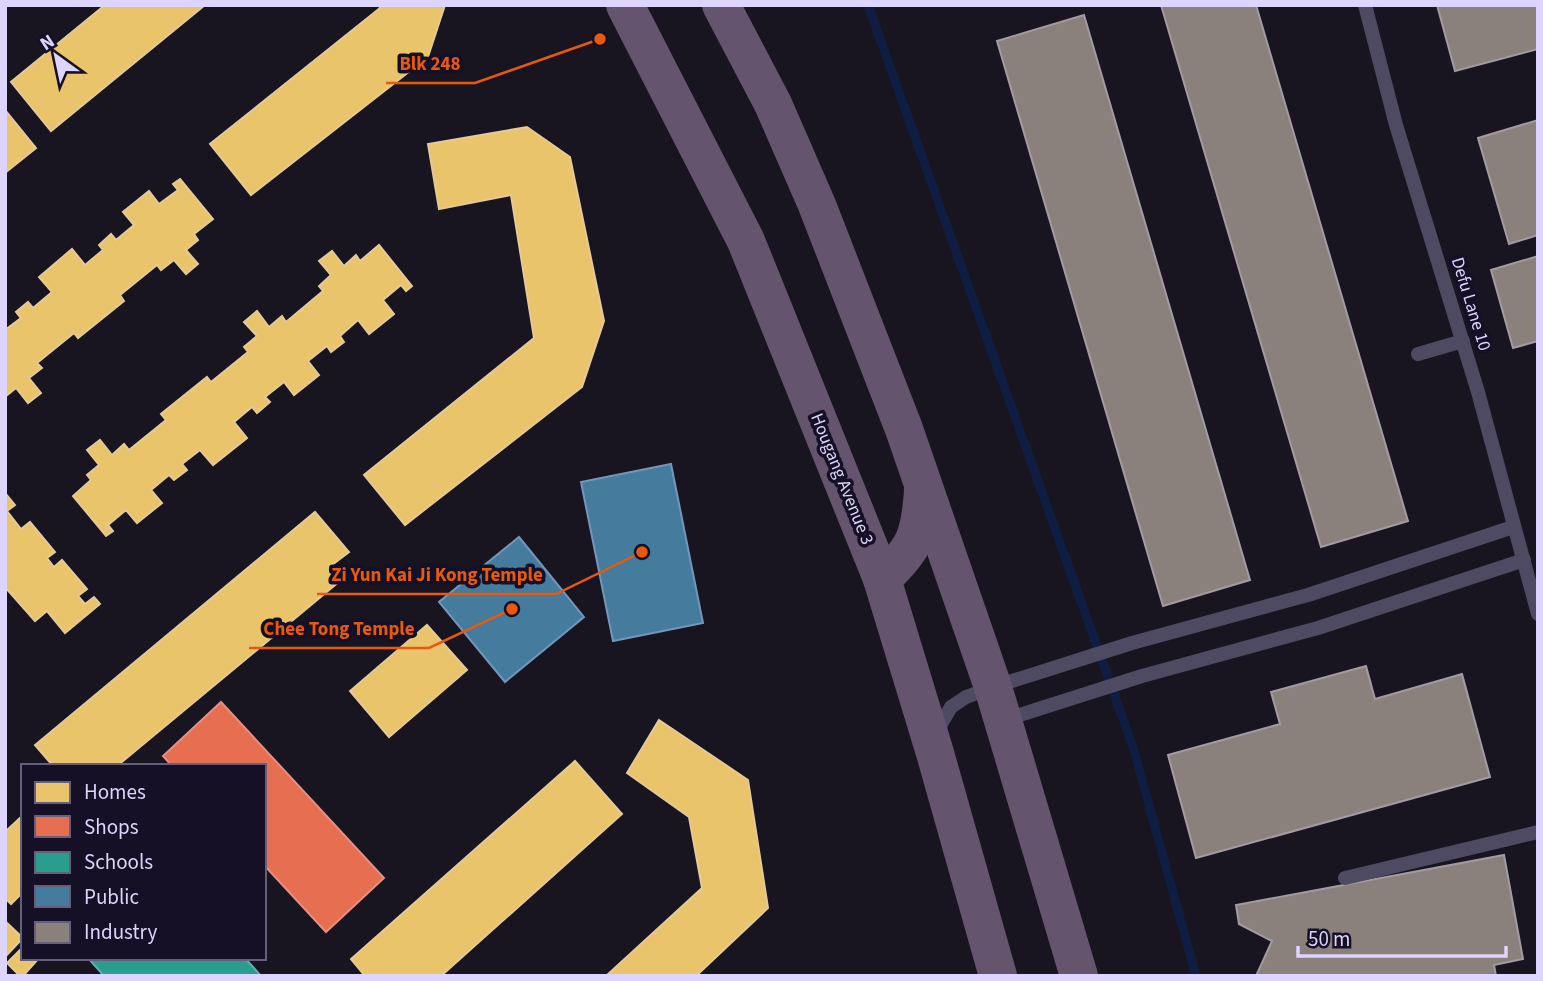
<svg xmlns="http://www.w3.org/2000/svg" width="1543" height="981" font-family="'Source Sans 3',sans-serif">
	<style>
		.homes { fill: #e9c46a; stroke: #e5c996; stroke-width: 2 }
		.shops { fill: #e76f51; stroke: #e48e85; stroke-width: 2 }
		.schools { fill: #2a9d8f; stroke: #60aeb0; stroke-width: 2 }
		.public { fill: #457b9d; stroke: #7396ba; stroke-width: 2 }
		.industry { fill: #8a817c; stroke: #a39aa3; stroke-width: 2 }
		.lines { fill: none; stroke-linecap: round; stroke-linejoin: round }
		.stream { stroke: #0f1d42; stroke-width: 9 }
		.service { stroke: #4d4a61; stroke-width: 14 }
		.trunk { stroke: #64546d; stroke-width: 38 }
		.labels { text-anchor: middle; dominant-baseline: central; stroke-width: 7; stroke-linejoin: round; paint-order: stroke }
		.street-label { font-size: 18px; fill: #ddd5fd; stroke: #151025 }
		.leader { fill: none; stroke: #e8590c; stroke-width: 2.5 }
		.callout-dot { fill: #e8590c; stroke: #151025; stroke-width: 2.5 }
		.callout-label { font-size: 19px; text-anchor: middle; font-weight: bold; fill: #e8590c; stroke: #151025; stroke-width: 7; stroke-linejoin: round; paint-order: stroke }
	</style>
	<rect width="100%" height="100%" fill="#181520"/>
	<g class="homes">
		<polygon points="105,5 205,5 51,131 11,82"/>
		<polygon points="379,5 445,5 428,57 251,195 210,144 380,8"/>
		<polygon points="5,110 36,148 5,173"/>
		<polygon points="527,127 570,157 604,321 582,387 405,525 364,475 534,338 511,195 439,209 428,144"/>
		<polygon points="180,179 213,219 194,234 198,240 186,250 198,264 186,274 174,260 161,270 157,265 120,295 124,301 78,338 74,333 37,363 42,368 29,378 41,393 28,403 16,388 5,397 5,330 21,318 16,312 28,302 33,308 52,292 39,277 72,249 85,265 103,250 99,245 111,234 116,240 134,225 123,212 149,191 159,204 178,190 173,184"/>
		<polygon points="379,245 412,286 406,291 401,285 383,300 394,314 369,334 358,320 340,336 344,342 331,352 327,346 308,361 319,375 294,395 284,382 265,397 270,402 257,413 252,407 234,422 247,438 213,465 200,450 182,464 187,470 174,480 169,475 151,490 162,503 137,523 126,510 108,525 113,531 106,536 73,496 91,480 87,475 99,465 87,450 100,440 112,455 124,444 129,450 166,420 161,414 207,377 211,382 248,352 244,347 257,336 244,322 257,311 269,327 282,316 286,322 323,291 319,286 331,275 319,261 332,251 344,266 356,255 360,261"/>
		<polygon points="5,493 15,505 7,511 21,529 30,522 55,552 47,558 54,567 62,560 87,589 78,596 85,604 94,597 100,604 65,633 47,611 35,621 5,587"/>
		<polygon points="315,512 349,552 328,568 340,581 117,766 53,766 35,745"/>
		<polygon points="427,625 467,670 389,737 350,691"/>
		<polygon points="659,720 748,780 768,908 696,976 606,976 702,888 689,817 627,773"/>
		<polygon points="575,761 622,814 441,976 365,976 351,959"/>
		<polygon points="22,816 23,892 11,904 5,898 5,832"/>
		<polygon points="5,921 23,938 5,957"/>
		<polygon points="23,947 23,958 39,958 23,976 20,976 7,963"/>
	</g>
	<polygon class="shops" points="221,702 384,878 326,932 264,865 264,766 172,766 163,756"/>
	<polygon class="schools" points="88,958 245,958 261,976 104,976"/>
	<g class="public">
		<polygon points="671,464 703,623 613,641 581,482"/>
		<polygon points="519,537 584,617 505,682 439,602"/>
	</g>
	<g class="industry">
		<polygon points="1161,5 1256,5 1408,521 1321,547"/>
		<polygon points="1437,5 1538,5 1538,49 1455,71"/>
		<polygon points="1084,15 1250,580 1163,606 997,41"/>
		<polygon points="1538,120 1538,235 1509,244 1478,138"/>
		<polygon points="1538,256 1538,341 1513,348 1491,270"/>
		<polygon points="1366,666 1375,699 1462,674 1490,777 1196,858 1168,755 1280,724 1271,692"/>
		<polygon points="1504,855 1523,959 1494,965 1496,976 1256,976 1272,941 1239,924 1236,905"/>
	</g>
	<g class="lines">
		<polyline class="stream" points="868,5 1133,747 1196,976"/>
		<g class="service">
			<polyline points="1365,5 1396,125 1478,392 1538,614"/>
			<polyline points="1418,354 1463,341"/>
			<polyline points="1004,720 1142,676 1318,628 1524,560"/>
			<polyline points="939,734 941,724 951,707 966,697 993,687 1132,643 1308,595 1513,527"/>
			<polyline points="1345,878 1538,832"/>
		</g>
		<g class="trunk">
			<polyline points="625,5 746,241 882,579 935,753 998,976"/>
			<polyline points="721,5 773,104 817,205 904,429 993,687 1079,976"/>
			<path d="M882,579C915,549 920,535 923,491"/>
		</g>
	</g>
	<g class="labels">
		<g class="street-label">
			<text transform="translate(1471 304) rotate(73)">Defu Lane 10</text>
			<text transform="translate(842 479) rotate(68)">Hougang Avenue 3</text>
		</g>
	</g>
	<path class="leader" d="M600 39L475 83H386M642 552L556 594H317M512 609L429 648H249"/>
	<g class="callout-dot">
		<circle cx="600" cy="39" r="7"/>
		<circle cx="642" cy="552" r="7"/>
		<circle cx="512" cy="609" r="7"/>
	</g>
	<g class="callout-label">
		<text x="430" y="70">Blk 248</text>
		<text x="437" y="581">Zi Yun Kai Ji Kong Temple</text>
		<text x="339" y="635">Chee Tong Temple</text>
	</g>
	<rect width="1543" height="981" fill="none" stroke="#ddd5fd" stroke-width="14"/>
	<rect x="21" y="764" width="245" height="196" fill="#151025" stroke="#655f7b" stroke-width="2"/>
	<rect x="35" y="782" width="35" height="21" fill="#e9c46a" stroke="#655f7b" stroke-width="2"/>
	<text x="84" y="799" font-size="21" fill="#ddd5fd">Homes</text>
	<rect x="35" y="816" width="35" height="21" fill="#e76f51" stroke="#655f7b" stroke-width="2"/>
	<text x="84" y="834" font-size="21" fill="#ddd5fd">Shops</text>
	<rect x="35" y="852" width="35" height="21" fill="#2a9d8f" stroke="#655f7b" stroke-width="2"/>
	<text x="84" y="869" font-size="21" fill="#ddd5fd">Schools</text>
	<rect x="35" y="886" width="35" height="21" fill="#457b9d" stroke="#655f7b" stroke-width="2"/>
	<text x="84" y="904" font-size="21" fill="#ddd5fd">Public</text>
	<rect x="35" y="922" width="35" height="21" fill="#8a817c" stroke="#655f7b" stroke-width="2"/>
	<text x="84" y="939" font-size="21" fill="#ddd5fd">Industry</text>
	<g transform="translate(56 56) rotate(327)" stroke="#151025" stroke-width="5" paint-order="stroke">
	<path d="M0-5L12 26L0 18L-12 26Z" fill="#ddd5fd"/>
	<text y="-10" font-size="19" font-weight="bold" text-anchor="middle" fill="#ddd5fd">N</text>
	</g>
	<path d="M1298 946v10h208v-10" fill="none" stroke="#ddd5fd" stroke-width="3.5"/>
	<text x="1308" y="946" font-size="21" fill="#ddd5fd" stroke="#151025" stroke-width="5" paint-order="stroke">50 m</text>
</svg>
